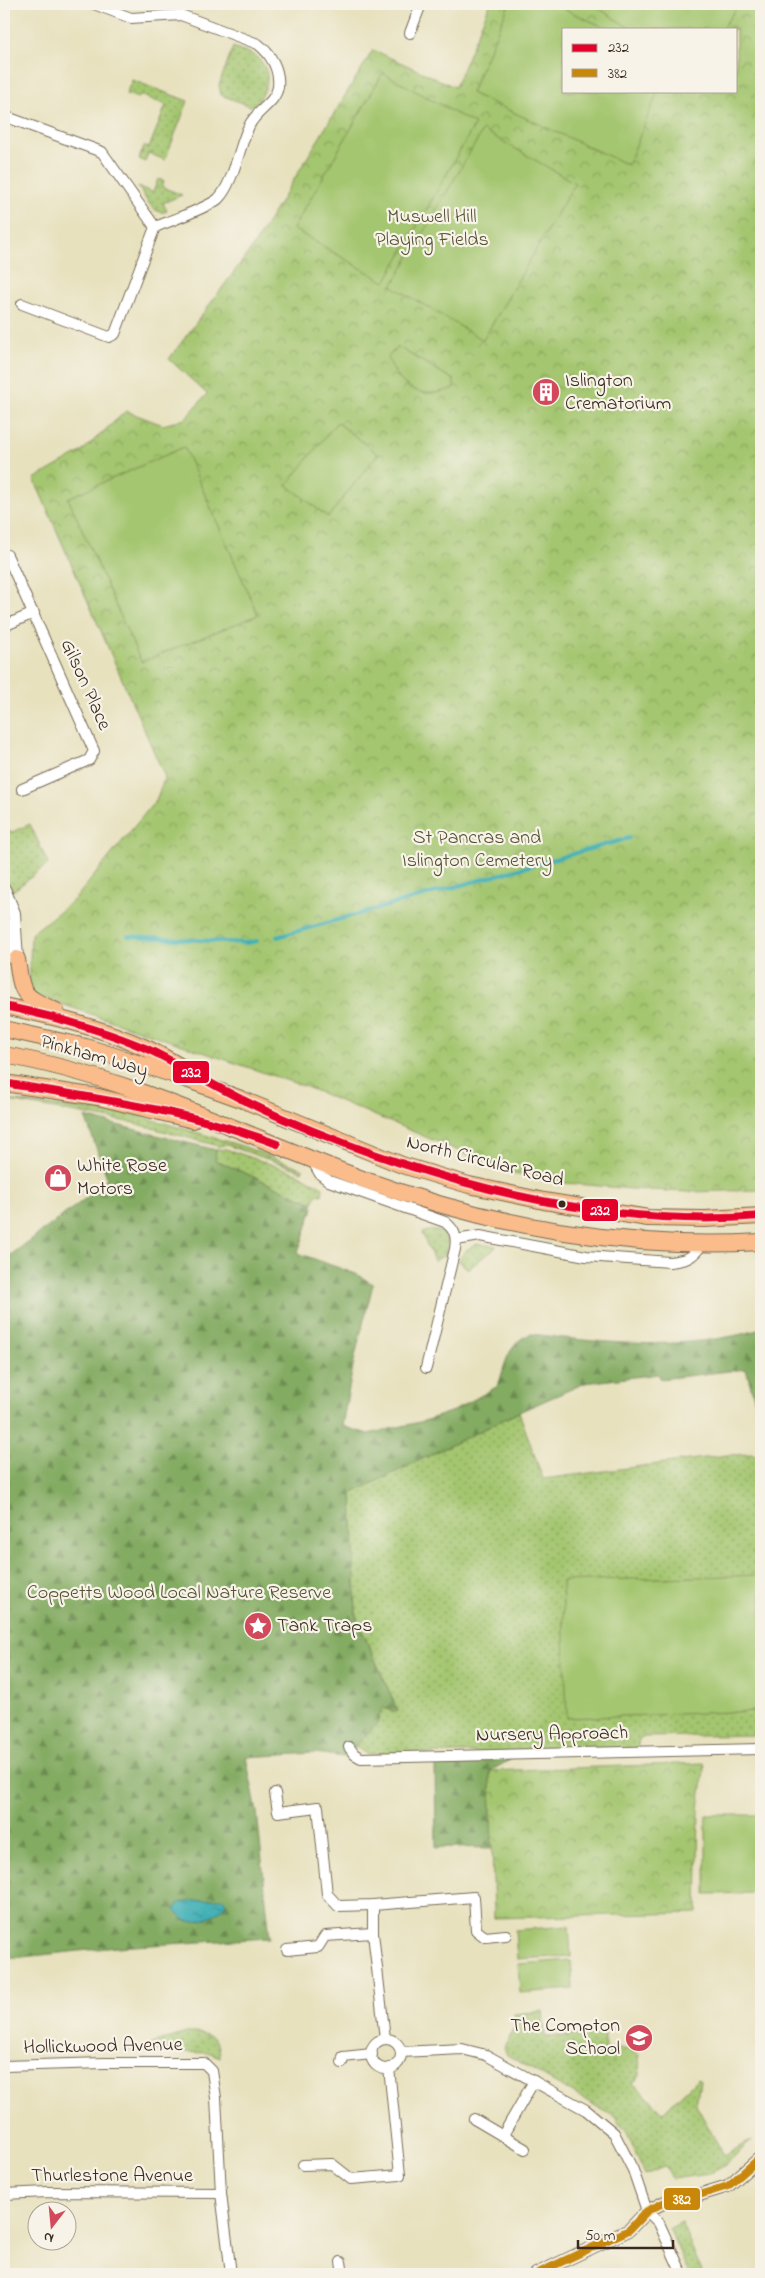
<svg xmlns="http://www.w3.org/2000/svg" width="765" height="2278" font-family="'Indie Flower',sans-serif">
	<style>
		.grass { fill: url(#grass-dots); stroke: #707846 }
		.forest { fill: url(#forest-firs); stroke: #5f6a40 }
		.park { fill: url(#park-crowns); stroke: #707846; fill-rule: evenodd }
		.pitch { fill: #a4c66f; stroke: #707846 }
		.water { fill: url(#water-ripples); stroke: #3d6d6a }
		.lines { fill: none; stroke-linecap: round; stroke-linejoin: round }
		.stream { stroke: #3fb0b6; stroke-width: 4 }
		.minor-casing { stroke: #776a56; stroke-width: 12 }
		.tertiary-casing { stroke: #776a56; stroke-width: 14 }
		.trunk-casing { stroke: #776a56; stroke-width: 18 }
		.minor { stroke: #fff; stroke-width: 10 }
		.tertiary { stroke: #fff; stroke-width: 12 }
		.trunk { stroke: #f9bc8a; stroke-width: 16 }
		.bus-1-casing { stroke: #f7f3e8; stroke-width: 11 }
		.bus-2-casing { stroke: #f7f3e8; stroke-width: 11 }
		.bus-1 { stroke: #e4002b; stroke-width: 8 }
		.bus-2 { stroke: #c88708; stroke-width: 8 }
		.bus-dot { fill: #3b2a1e; stroke: #f7f3e8; stroke-width: 2 }
		.labels { text-anchor: middle; dominant-baseline: central; stroke-width: 4.5; stroke-linejoin: round; paint-order: stroke }
		.park-label { font-size: 20px; fill: #555132; stroke: #f7f3e8 }
		.poi-label { font-size: 20px; fill: #3b2a1e; stroke: #f7f3e8; text-anchor: start }
		.street-label { font-size: 20px; fill: #3b2a1e; stroke: #f7f3e8 }
		.line-badge { stroke: #f7f3e8; stroke-width: 2 }
		.badge-label { font-size: 14px; text-anchor: middle; font-weight: bold; fill: #fff }
	</style>
	<defs>
		<pattern id="grass-dots" width="8" height="8" patternUnits="userSpaceOnUse" patternTransform="scale(1.25)"><rect width="8" height="8" fill="#a4c66f"/><path d="M2 2h.1M6 6h.1" fill="none" stroke="#87a15b" stroke-width="1.8" stroke-linecap="round"/></pattern>
		<pattern id="forest-firs" width="22" height="20" patternUnits="userSpaceOnUse" patternTransform="scale(1.25)"><rect width="22" height="20" fill="#83ab62"/><path d="M5 1l3.5 6h-7zM16 11l3.5 6h-7z" fill="#6c8b50"/></pattern>
		<pattern id="park-crowns" width="20" height="18" patternUnits="userSpaceOnUse" patternTransform="scale(1.25)"><rect width="20" height="18" fill="#a4c66f"/><path d="M2 6a3 3 0 1 1 6 0M12 15a3 3 0 1 1 6 0" fill="none" stroke="#87a15b"/></pattern>
		<pattern id="water-ripples" width="26" height="14" patternUnits="userSpaceOnUse" patternTransform="scale(1.25)"><rect width="26" height="14" fill="#3fb0b6"/><path d="M2 4q2-2 4 0t4 0M15 11q2-2 4 0t4 0" fill="none" stroke="#368f93"/></pattern>
	</defs>
	<rect width="100%" height="100%" fill="#f7f3e8"/>
	<filter id="ink" filterUnits="userSpaceOnUse"><feTurbulence type="fractalNoise" baseFrequency=".02" numOctaves="2"/><feDisplacementMap in="SourceGraphic" scale="10" xChannelSelector="R" yChannelSelector="G"/><feConvolveMatrix kernelMatrix="1 2 1 2 8 2 1 2 1" color-interpolation-filters="sRGB"/></filter>
	<filter id="wash" filterUnits="userSpaceOnUse"><feTurbulence type="fractalNoise" baseFrequency=".0096" numOctaves="4" result="noise"/><feDisplacementMap in="SourceGraphic" scale="20" xChannelSelector="R" yChannelSelector="G"/><feGaussianBlur stdDeviation="1.12" result="paint"/><feColorMatrix in="noise" values="0 0 0 0 0 0 0 0 0 0 0 0 0 0 0 0 0 1.4 0 .05"/><feComposite in="paint" operator="in"/></filter>
	<g filter="url(#wash)">
		<rect width="100%" height="100%" fill="#e7e1be"/>
		<g class="grass">
			<path d="M233,47C239,50 249,52 255,56C275,70 267,93 253,107L221,95L219,85Z"/>
			<polygon points="132,80 188,101 165,160 148,153 145,162 139,159 144,146 149,148 166,105 140,95 138,98 126,94"/>
			<path d="M158,179L164,181L162,187L182,195L163,203L167,211C154,217 145,197 138,187L153,192Z"/>
			<polygon points="4,820 10,833 30,824 48,864 13,891 4,876"/>
			<polygon points="4,1100 137,1115 242,1146 304,1169 302,1171 227,1145 218,1146 134,1123"/>
			<polygon points="226,1149 297,1173 323,1187 322,1195 317,1194 313,1203 215,1160 216,1150"/>
			<polygon points="431,1230 443,1232 448,1244 445,1255 434,1261 422,1233"/>
			<path d="M478,1244L496,1246L492,1251L468,1269L459,1261C463,1252 468,1247 478,1244Z"/>
			<polygon points="519,1412 543,1479 727,1455 754,1454 761,1460 761,1735 642,1737 639,1740 636,1751 366,1754 355,1746 377,1724 382,1708 398,1711 356,1617 352,1493"/>
			<polygon points="543,2011 545,2037 605,2033 605,2049 634,2049 639,2055 640,2076 633,2083 663,2112 698,2078 700,2080 696,2105 724,2155 751,2141 725,2165 710,2174 672,2179 666,2166 645,2175 626,2130 619,2124 615,2117 507,2055 504,2047 515,2025 514,2014"/>
			<path d="M186,2033C207,2033 220,2034 220,2057L212,2053L130,2051Z"/>
			<polygon points="681,2222 703,2274 689,2274 669,2228"/>
		</g>
		<g class="forest">
			<path d="M85,1117L216,1150L215,1160L313,1203V1208L298,1253L356,1274L373,1284L355,1356L342,1426L368,1434L424,1421L453,1411L498,1386C505,1366 508,1340 532,1334C607,1344 688,1351 761,1329V1424L746,1369L661,1379L658,1374L585,1383L519,1412L352,1493L356,1617L398,1712L382,1708L377,1724L344,1757L315,1753L246,1757L257,1812L270,1938L117,1947L4,1959V1260L102,1186L107,1177Z"/>
			<polygon points="510,1760 490,1771 492,1848 436,1847 435,1763"/>
		</g>
		<g class="park">
			<path d="M490,4H761V1190L688,1192L632,1189L565,1183L514,1174L309,1088L29,993L31,934L75,899L156,800L165,777L34,479L81,452L126,411L163,425L185,419L207,394L169,359L252,248L373,50L455,87ZM564,29H736V91H564Z"/>
			<polygon points="705,1763 699,1809 697,1913 494,1918 490,1771"/>
		</g>
		<g class="pitch">
			<polygon points="509,4 553,4 608,29 564,29 564,91 658,91 628,165 471,93"/>
			<polygon points="592,4 739,4 722,29 631,29"/>
			<polygon points="383,73 475,124 385,282 293,229"/>
			<polygon points="483,130 575,183 483,340 392,286"/>
			<path d="M398,347L454,380V388C421,401 399,389 388,357Z"/>
			<polygon points="337,422 378,454 328,517 287,485"/>
			<polygon points="184,447 258,615 141,662 68,498"/>
			<polygon points="761,1575 761,1711 567,1718 562,1581"/>
			<polygon points="706,1815 761,1815 761,1893 706,1894"/>
			<polygon points="569,1926 571,1956 517,1959 515,1930"/>
			<polygon points="571,1960 573,1989 520,1993 518,1964"/>
		</g>
		<path class="water" d="M212,1899H224L226,1904C217,1916 201,1923 186,1921L175,1910L178,1903Z"/>
		<g class="lines">
			<g class="stream">
				<polyline points="128,936 246,943 257,941"/>
				<polyline points="277,937 629,838"/>
			</g>
		</g>
	</g>
	<g filter="url(#ink)">
		<g class="lines">
			<defs>
				<g id="minor">
					<polyline points="410,33 421,4"/>
					<polyline points="4,116 102,152 155,227"/>
					<path d="M22,304L109,337L115,334L155,227C170,221 207,208 218,199C234,183 239,146 249,126C256,110 275,104 278,87C280,70 271,54 258,44L181,15L131,18L94,4"/>
					<polyline points="7,555 94,751 89,760 22,789"/>
					<polyline points="4,626 34,613"/>
					<path d="M312,1160L320,1174L329,1181L445,1222C455,1230 457,1236 455,1249L426,1368"/>
					<path d="M456,1240L480,1236L586,1256L670,1262C687,1260 693,1258 703,1243"/>
					<polyline points="349,1747 354,1754 361,1758 761,1749"/>
					<polyline points="275,1793 278,1812 318,1807 327,1894 338,1906 373,1905 474,1897 476,1930 485,1937 506,1935"/>
					<polyline points="373,1905 373,1933 385,2039"/>
					<polyline points="287,1950 318,1947 325,1936 373,1933"/>
					<circle cx="386" cy="2054" r="15"/>
					<polyline points="401,2052 462,2049 486,2055 586,2110 614,2133 633,2170 647,2211 659,2223 682,2274"/>
					<polyline points="342,2063 343,2057 372,2054"/>
					<polyline points="4,2066 104,2063 204,2063 212,2071 216,2098 221,2193 231,2274"/>
					<polyline points="474,2119 525,2149"/>
					<polyline points="503,2135 534,2081"/>
					<polyline points="303,2165 332,2164 351,2179 400,2175 389,2068"/>
					<polyline points="4,2194 48,2192 221,2193"/>
					<polyline points="341,2262 343,2274"/>
				</g>
				<g id="tertiary">
					<polyline points="4,889 14,913 17,959"/>
					<polyline points="6,957 12,936"/>
					<polyline points="536,2274 629,2230 647,2211 667,2201 686,2199 728,2186 761,2157"/>
				</g>
				<g id="trunk">
					<path d="M17,959C22,996 22,995 56,1011"/>
					<path d="M4,1006C52,1016 103,1028 148,1049C163,1056 177,1065 192,1073"/>
					<polyline points="4,1029 86,1047 172,1074 241,1099 402,1165 469,1185 544,1201 648,1218 704,1219 761,1216"/>
					<path d="M4,1055C131,1077 245,1136 365,1180C491,1226 627,1250 761,1242"/>
					<polyline points="4,1083 98,1097 193,1120"/>
				</g>
			</defs>
			<use href="#minor" class="minor-casing"/>
			<use href="#tertiary" class="tertiary-casing"/>
			<use href="#trunk" class="trunk-casing"/>
			<use href="#minor" class="minor"/>
			<use href="#tertiary" class="tertiary"/>
			<use href="#trunk" class="trunk"/>
			<defs>
				<g id="bus-1">
					<path d="M4,1006C52,1016 100,1029 145,1048C170,1059 192,1073 216,1086C238,1098 261,1109 284,1119C427,1180 605,1230 761,1216"/>
					<path d="M4,1083C95,1098 191,1111 277,1144"/>
				</g>
				<polyline id="bus-2" points="536,2274 629,2230 647,2211 667,2201 686,2199 728,2186 761,2157"/>
			</defs>
			<use href="#bus-1" class="bus-1-casing"/>
			<use href="#bus-2" class="bus-2-casing"/>
			<use href="#bus-1" class="bus-1"/>
			<use href="#bus-2" class="bus-2"/>
		</g>
	</g>
	<defs>
		<symbol id="building-disc" viewBox="-11 -11 22 22"><circle r="9.5" fill="#d1495b" stroke="#f7f3e8"/><path d="M-4-6H4V6H1V3H-1V6H-4ZM-2.5-4.3h1.7v1.8h-1.7ZM.8-4.3h1.7v1.8H.8ZM-2.5-1h1.7V.8h-1.7ZM.8-1h1.7V.8H.8Z" fill="#fff"/></symbol>
		<symbol id="shop-disc" viewBox="-11 -11 22 22"><circle r="9.5" fill="#d1495b" stroke="#f7f3e8"/><path d="M-5-2.5h2.3a2.7 3.5 0 0 1 5.4 0H5L5.5 6h-11ZM-1.5-2.5h3a1.5 2.3 0 0 0-3 0Z" fill="#fff"/></symbol>
		<symbol id="sight-disc" viewBox="-11 -11 22 22"><circle r="9.5" fill="#d1495b" stroke="#f7f3e8"/><path d="M0-6L1.8-2.2L6-1.7L2.9 1.2L3.7 5.4L0 3.3L-3.7 5.4L-2.9 1.2L-6-1.7L-1.8-2.2Z" fill="#fff"/></symbol>
		<symbol id="school-disc" viewBox="-11 -11 22 22"><circle r="9.5" fill="#d1495b" stroke="#f7f3e8"/><path d="M0-5L7-2L0 1L-7-2ZM-4 1L0 2.5L4 1V4Q0 6-4 4Z" fill="#fff"/></symbol>
	</defs>
	<g fill-rule="evenodd">
		<use href="#building-disc" x="530" y="376" width="32" height="32"/>
		<use href="#shop-disc" x="42" y="1162" width="32" height="32"/>
		<use href="#sight-disc" x="242" y="1610" width="32" height="32"/>
		<use href="#school-disc" x="623" y="2022" width="32" height="32"/>
	</g>
	<circle class="bus-dot" cx="562" cy="1204" r="4.5"/>
	<g class="labels">
		<g class="park-label">
			<text x="432" y="217">Muswell Hill<tspan x="432" dy="23">Playing Fields</tspan></text>
			<text x="477" y="838">St Pancras and<tspan x="477" dy="23">Islington Cemetery</tspan></text>
			<text x="179" y="1593">Coppetts Wood Local Nature Reserve</text>
		</g>
		<g class="poi-label">
			<text x="565" y="381">Islington<tspan x="565" dy="23">Crematorium</tspan></text>
			<text x="77" y="1166">White Rose<tspan x="77" dy="23">Motors</tspan></text>
			<text x="277" y="1626">Tank Traps</text>
			<text x="620" y="2026" text-anchor="end">The Compton<tspan x="620" dy="23">School</tspan></text>
		</g>
		<g class="street-label">
			<text transform="translate(85 685) rotate(66)">Gilson Place</text>
			<text transform="translate(94 1057) rotate(16)">Pinkham Way</text>
			<text transform="translate(485 1162) rotate(14)">North Circular Road</text>
			<text transform="translate(552 1735) rotate(-1)">Nursery Approach</text>
			<text transform="translate(103 2047) rotate(-1)">Hollickwood Avenue</text>
			<text x="112" y="2176">Thurlestone Avenue</text>
		</g>
	</g>
	<g class="line-badge">
		<rect x="172" y="1060" width="38" height="24" rx="5" fill="#e4002b"/>
		<rect x="581" y="1198" width="38" height="24" rx="5" fill="#e4002b"/>
		<rect x="663" y="2187" width="38" height="24" rx="5" fill="#c88708"/>
	</g>
	<g class="badge-label">
		<text x="191" y="1077">232</text>
		<text x="600" y="1215">232</text>
		<text x="682" y="2204">382</text>
	</g>
	<rect width="765" height="2278" fill="none" stroke="#f7f3e8" stroke-width="20"/>
	<rect x="562" y="28" width="175" height="65" fill="#f7f3e8" stroke="#aca397"/>
	<rect x="572" y="44" width="25" height="8" fill="#e4002b" stroke="#aca397"/>
	<text x="608" y="52" font-size="15" fill="#3b2a1e">232</text>
	<rect x="572" y="69" width="25" height="8" fill="#c88708" stroke="#aca397"/>
	<text x="608" y="78" font-size="15" fill="#3b2a1e">382</text>
	<g transform="translate(52 2226) rotate(196)"><circle r="24" fill="#f7f3e8" stroke="#aca397"/>
	<path d="M0-4L9 19L0 12L-9 19Z" fill="#d1495b"/>
	<text y="-8" font-size="14" font-weight="bold" text-anchor="middle" fill="#3b2a1e">N</text>
	</g>
	<path d="M578 2240v8h95v-8" fill="none" stroke="#3b2a1e" stroke-width="2.5"/>
	<text x="585" y="2240" font-size="15" fill="#3b2a1e" stroke="#f7f3e8" stroke-width="4" paint-order="stroke">50 m</text>
</svg>
